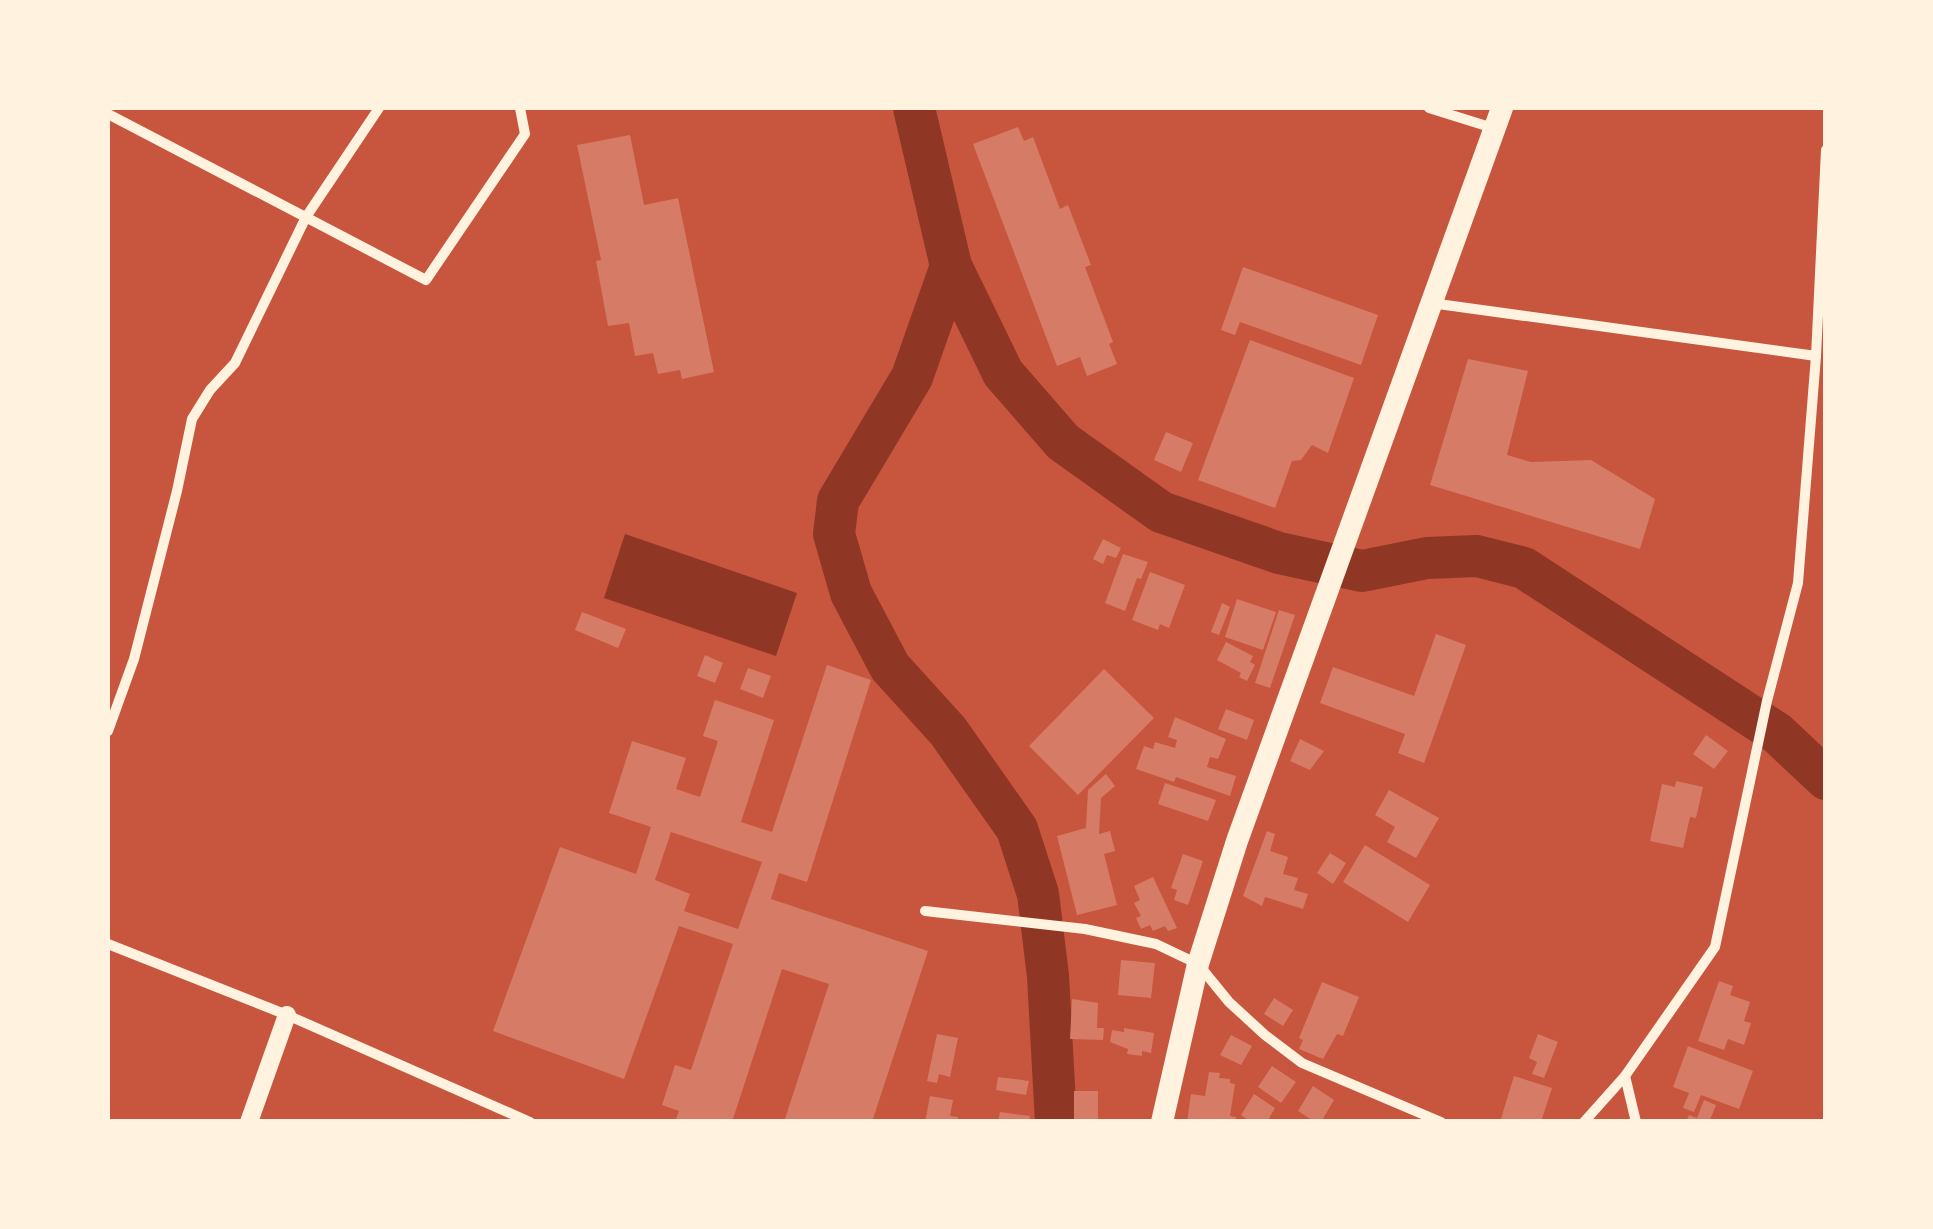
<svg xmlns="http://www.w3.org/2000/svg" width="1933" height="1229" font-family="Karla,sans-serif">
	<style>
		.water { fill: #8f3625 }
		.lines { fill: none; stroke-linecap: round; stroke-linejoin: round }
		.river { stroke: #8f3625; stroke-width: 42 }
		.building { fill: #d67c66; fill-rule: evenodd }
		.minor { stroke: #fff3e0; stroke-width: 10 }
		.tertiary { stroke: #fff3e0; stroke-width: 18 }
		.trunk { stroke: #fff3e0; stroke-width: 22 }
	</style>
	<rect width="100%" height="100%" fill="#c8553d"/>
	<polygon class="water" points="625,534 797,593 776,656 604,598"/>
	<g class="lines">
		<g class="river">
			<polyline points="914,108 951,266 1003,373 1063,442 1161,512 1279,553 1362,571 1427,558 1477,556 1524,568 1777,733 1826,779"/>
			<polyline points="951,266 912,377 838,501 834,534 851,593 890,667 948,731 1017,829 1038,894 1048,976 1056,1122"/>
		</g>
	</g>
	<g class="building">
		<polygon points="1018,127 1024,141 1033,137 1060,209 1068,205 1091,265 1085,267 1113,342 1109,344 1117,364 1087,376 1080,357 1057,366 973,144"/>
		<polygon points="630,135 644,205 678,198 714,372 682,379 680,370 658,374 653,353 635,356 629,323 608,326 596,261 601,260 577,145"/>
		<polygon points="1243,267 1378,315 1361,365 1240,322 1235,335 1221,330"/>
		<polygon points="1250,340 1354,378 1328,453 1312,445 1301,460 1292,461 1275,508 1198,480"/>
		<polygon points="1468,359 1528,371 1507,455 1531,462 1591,460 1655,499 1640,549 1430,485"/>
		<polygon points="1166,432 1193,443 1181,472 1154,460"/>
		<polygon points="1103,539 1121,548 1116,558 1107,555 1103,564 1093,559"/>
		<polygon points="1123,554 1148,562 1141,579 1137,578 1125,611 1105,603"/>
		<polygon points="1150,572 1185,585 1169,628 1160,624 1158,630 1132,620"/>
		<polygon points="1237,599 1276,612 1263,650 1225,637"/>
		<polygon points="1222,603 1230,607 1219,635 1211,632"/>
		<polygon points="1279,610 1295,615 1270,688 1255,683"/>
		<polygon points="582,612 626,629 618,648 575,630"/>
		<polygon points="1436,634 1466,645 1424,763 1398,753 1405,734 1320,703 1333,667 1414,696"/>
		<polygon points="1226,642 1253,656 1250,662 1255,665 1247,681 1239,677 1241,673 1217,660"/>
		<polygon points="705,655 723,663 715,683 697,676"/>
		<path d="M827,665L871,680L807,882L779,873L771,899L928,951L872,1122H784L829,984L782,969L732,1122H675L679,1111L662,1105L675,1065L691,1070L733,944L679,926L624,1079L493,1031L560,847L636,874L651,827L609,813L632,741L686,758L676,789L700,797L718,741L703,736L715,700L774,720L741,822L772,832ZM671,832L762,862L738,929L684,911L690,894L655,880Z"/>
		<polygon points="748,668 771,676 763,698 740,689"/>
		<polygon points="1104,669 1154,718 1078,795 1029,746"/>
		<polygon points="1226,709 1254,720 1247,740 1218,729"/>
		<polygon points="1175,717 1226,739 1218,759 1210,757 1207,767 1236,776 1230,796 1176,777 1174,782 1136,769 1144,746 1153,749 1155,742 1175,748 1177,740 1168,737"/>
		<polygon points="1706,735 1728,751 1714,769 1693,754"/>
		<polygon points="1300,739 1324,751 1310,770 1290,761"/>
		<polygon points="1106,774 1115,786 1101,798 1099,834 1110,831 1115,851 1104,854 1117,905 1077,915 1057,836 1086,828 1088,790"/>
		<polygon points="1676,781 1703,787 1696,818 1690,817 1683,848 1650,841 1662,784 1675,787"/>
		<polygon points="1165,783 1216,800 1208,821 1158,804"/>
		<polygon points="1389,790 1439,818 1416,858 1387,842 1395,827 1375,815"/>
		<polygon points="1267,831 1275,834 1270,851 1288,857 1283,874 1298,878 1294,890 1308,894 1303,909 1265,897 1262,906 1243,896"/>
		<polygon points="1365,845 1430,885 1408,922 1343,882"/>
		<polygon points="1330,853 1346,863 1333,884 1317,873"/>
		<polygon points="1183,854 1203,861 1188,905 1174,900 1177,890 1171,888"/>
		<polygon points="1153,877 1177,928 1168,931 1165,926 1153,931 1150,925 1141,929 1136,918 1141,916 1134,903 1140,900 1134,886"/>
		<polygon points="1121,960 1155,963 1151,998 1118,995"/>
		<polygon points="1719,981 1733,986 1730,995 1750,1002 1744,1021 1751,1023 1744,1045 1728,1039 1724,1050 1698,1041"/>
		<polygon points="1322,982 1359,997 1343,1036 1337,1034 1323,1059 1299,1049 1303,1040 1299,1038"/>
		<polygon points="1274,998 1293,1010 1283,1026 1264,1014"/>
		<polygon points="1072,999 1098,1003 1097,1028 1104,1028 1103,1040 1070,1039"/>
		<polygon points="1124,1028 1154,1033 1151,1053 1142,1051 1142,1056 1127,1054 1128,1049 1110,1042 1112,1030 1124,1032"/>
		<polygon points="937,1034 958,1038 950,1077 939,1074 937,1083 927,1081"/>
		<polygon points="1538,1034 1558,1042 1544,1078 1532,1074 1537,1062 1529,1058"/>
		<polygon points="1231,1035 1252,1046 1241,1065 1220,1055"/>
		<polygon points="1688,1046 1753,1071 1739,1109 1701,1095 1694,1112 1683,1108 1689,1093 1673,1087"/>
		<polygon points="1272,1066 1296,1082 1281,1103 1258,1087"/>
		<polygon points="1209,1072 1220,1073 1219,1078 1230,1079 1230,1083 1235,1084 1230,1116 1236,1117 1235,1122 1187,1122 1191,1094 1205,1096"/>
		<polygon points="1514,1076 1552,1088 1541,1122 1500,1122"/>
		<polygon points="998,1077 1029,1081 1026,1095 996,1090"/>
		<polygon points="1313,1086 1334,1100 1321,1122 1315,1122 1298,1111"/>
		<rect x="1074" y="1091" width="24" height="31"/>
		<polygon points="1254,1094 1275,1108 1267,1122 1251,1122 1241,1115"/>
		<polygon points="930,1096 953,1100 950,1116 958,1117 958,1122 925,1122"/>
		<polygon points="1704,1100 1716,1105 1709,1122 1686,1122 1689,1115 1697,1118"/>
		<polygon points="1000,1112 1030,1116 1029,1122 998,1122"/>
	</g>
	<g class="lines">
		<g class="minor">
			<polyline points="1429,108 1493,128"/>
			<polyline points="108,114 426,280 525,134 520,108"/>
			<polyline points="1431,303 1816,356"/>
			<polyline points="108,731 134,659 177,491 192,419 210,390 235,363 306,217 379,108"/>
			<polyline points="925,911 1085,929 1156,944 1198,964 1229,1002 1265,1035 1302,1063 1441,1122"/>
			<polyline points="108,944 287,1015 530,1122"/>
			<polyline points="1625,1076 1636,1122"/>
			<polyline points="1584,1122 1625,1076 1715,947 1767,701 1798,583 1816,356 1826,150"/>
		</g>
		<polyline class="tertiary" points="249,1122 287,1015"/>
		<polyline class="trunk" points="1162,1122 1198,964 1237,841 1502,108"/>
	</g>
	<rect width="1933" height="1229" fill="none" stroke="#fff3e0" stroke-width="220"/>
</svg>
